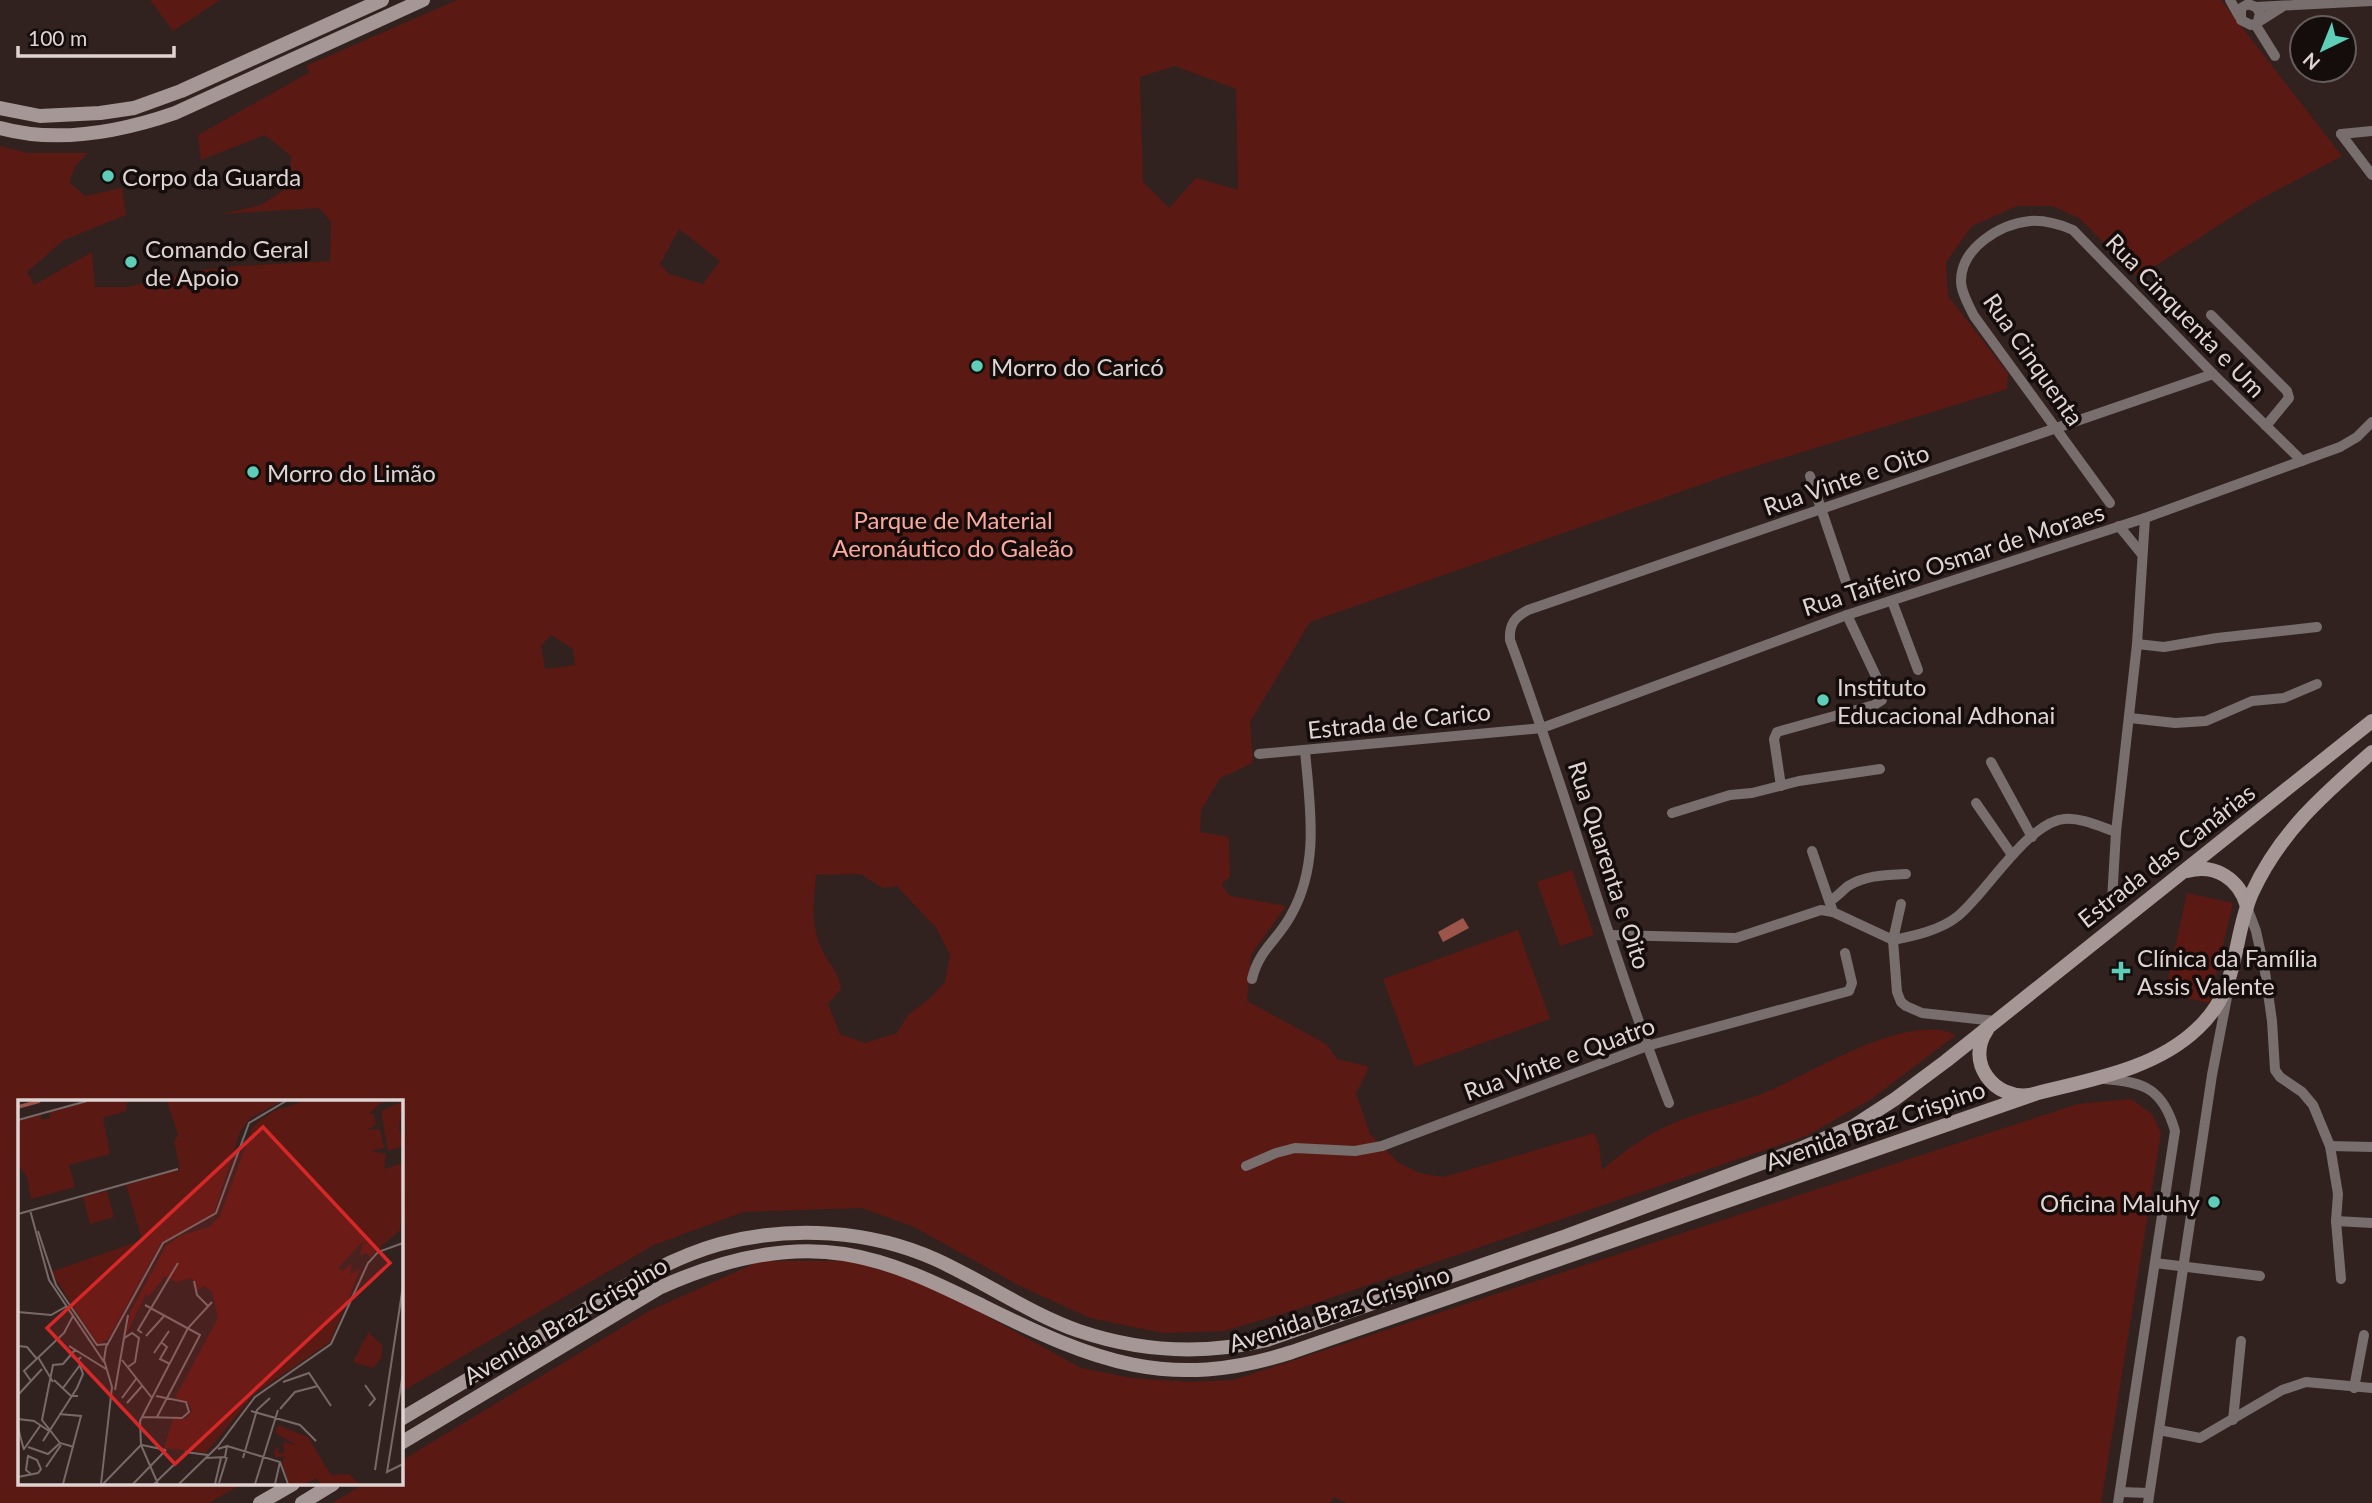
<svg xmlns="http://www.w3.org/2000/svg" width="2372" height="1503" font-family="Lato,sans-serif">
	<style>
		.green { fill: #5b1913; fill-rule: evenodd }
		.water { fill: #9d554b }
		.lines { fill: none; stroke-linecap: round; stroke-linejoin: round }
		.street { stroke: #776e6d; stroke-width: 10 }
		.secondary { stroke: #a59795; stroke-width: 14 }
		.poi-dot { fill: #5eceb8; stroke: #140d0c; stroke-width: 2.5 }
		.labels { text-anchor: middle; dominant-baseline: central; stroke-width: 7; stroke-linejoin: round; paint-order: stroke }
		.poi-label { font-size: 24px; fill: #dfd4d2; stroke: #140d0c; text-anchor: start }
		.street-label { font-size: 24px; fill: #dfd4d2; stroke: #140d0c }
		.park-label { font-size: 24px; fill: #fda89c; stroke: #140d0c }
		.inset-river { fill: none; stroke: #9d554b; stroke-width: 3.5 }
		.inset-road { fill: none; stroke: #776967; stroke-width: 2 }
		.view { fill: #d62828; fill-opacity: 0.15; stroke: #d62828; stroke-width: 3.5 }
		.inset-edge { fill: none; stroke: #dfd4d2; stroke-width: 3.5 }
	</style>
	<rect width="100%" height="100%" fill="#31221f"/>
	<g class="green">
		<polygon points="150,0 220,0 173,31"/>
		<path d="M457,0H2221L2342,156L2255,202L2138,277L2079,218L2052,206H2017L1972,226L1946,262L1948,296L2008,373L2007,389L1734,473L1310,622L1250,722L1253,763L1220,778L1201,810L1200,832L1229,837L1230,877L1221,884L1230,896L1286,906L1251,955L1247,1001L1326,1044L1337,1059L1367,1066L1368,1070L1356,1093L1370,1134L1399,1163L1419,1173L1444,1177L1594,1133L1599,1145L1602,1170C1626,1149 1653,1130 1684,1119C1711,1109 1739,1103 1766,1092C1813,1073 1907,1011 1956,1035L1870,1100L1806,1136L1298,1309L1224,1331L1163,1333L1090,1318L1020,1286L914,1227L862,1208L743,1212L654,1245L401,1392V1102H19V1484H242L209,1503H0V146L28,153H88L76,165L69,182L85,196L122,188L126,215L64,240L27,272L34,285L92,252L95,287H128L194,271L237,266L330,261L331,222L319,208L222,214L261,205L290,186L291,156L265,135L201,160L198,135L310,72L306,66ZM1175,66L1236,89L1238,190L1196,178L1169,208L1143,182L1140,77ZM679,229L720,261L703,284L669,274L660,264ZM551,635L573,649L575,665L545,669L541,646ZM860,874L883,888L897,886L937,929L950,955L945,982L930,998L908,1015L897,1033L865,1043L840,1034L828,1004L841,989C839,971 826,962 820,945C810,919 814,901 816,875Z"/>
		<polygon points="1572,870 1594,935 1560,946 1537,882"/>
		<polygon points="2187,893 2233,903 2209,1003 2165,993"/>
		<polygon points="1518,930 1550,1019 1415,1067 1383,979"/>
		<polygon points="2131,1099 2152,1114 2161,1133 2101,1503 1346,1503 1334,1497 1330,1503 332,1503 364,1484 401,1484 401,1461 649,1311 760,1261 850,1261 930,1285 1081,1368 1132,1378 1191,1382 1233,1380 2078,1104"/>
	</g>
	<polygon class="water" points="1463,918 1469,928 1443,942 1438,932"/>
	<g class="lines">
		<g class="street">
			<polyline points="2230,0 2239,16"/>
			<polyline points="2256,7 2372,1"/>
			<polyline points="2258,21 2260,13 2256,7 2248,4 2241,8 2241,20 2251,25 2255,24 2282,7"/>
			<polyline points="2255,24 2275,56"/>
			<polyline points="2341,134 2372,175"/>
			<polyline points="2341,134 2372,131"/>
			<polyline points="2211,315 2287,391 2289,398 2266,426"/>
			<polyline points="1810,476 1847,585"/>
			<path d="M2110,503L1974,316C1969,306 1961,292 1961,281C1961,247 2001,224 2030,221C2046,220 2059,224 2073,230L2213,374L2302,461"/>
			<polyline points="2119,526 2141,553"/>
			<polyline points="1892,601 1918,670"/>
			<polyline points="2137,644 2164,647 2217,638 2317,627"/>
			<polyline points="2130,718 2175,723 2206,721 2252,701 2284,698 2317,684"/>
			<polyline points="1259,754 1542,728 1847,615 2145,518 2340,447 2357,437 2372,422"/>
			<polyline points="1991,762 2032,837"/>
			<polyline points="1781,786 1774,739 1777,732 1874,705 1882,700 1883,691 1847,615"/>
			<polyline points="1976,803 2012,855"/>
			<polyline points="1672,813 1730,795 1752,793 1799,781 1880,769"/>
			<polyline points="1812,851 1833,912 1893,940 1901,904"/>
			<polyline points="2112,900 2116,832 2137,644 2145,518"/>
			<path d="M1830,901C1837,897 1842,891 1848,886C1866,875 1886,875 1906,874"/>
			<polyline points="2247,907 2256,931 2265,972 2272,1021 2275,1070 2280,1077 2302,1092 2313,1105 2330,1146 2338,1194 2336,1221 2341,1279"/>
			<polyline points="1611,935 1736,938 1821,910 1833,912"/>
			<path d="M1252,979C1259,949 1278,940 1291,915C1320,864 1310,807 1305,751"/>
			<path d="M1995,1021L1922,1013L1906,1006L1901,1002L1897,992L1893,940C1914,936 1941,930 1958,916C1987,892 2027,823 2064,819C2080,817 2101,827 2116,832"/>
			<path d="M2104,1079C2145,1082 2163,1089 2175,1131L2118,1503"/>
			<path d="M1669,1103C1610,951 1567,793 1510,640C1509,624 1515,617 1528,610L2213,374"/>
			<polyline points="2330,1146 2372,1147"/>
			<polyline points="1246,1166 1276,1153 1295,1148 1355,1151 1382,1146 1647,1046 1849,991 1852,983 1845,953"/>
			<polyline points="2336,1221 2372,1223"/>
			<polyline points="2155,1263 2260,1276"/>
			<polyline points="2354,1388 2364,1335"/>
			<polyline points="2233,1420 2241,1341"/>
			<polyline points="2159,1430 2200,1438 2282,1390 2306,1382 2372,1388"/>
			<polyline points="2120,1492 2149,1493"/>
			<polyline points="2148,1503 2212,1075 2228,992"/>
		</g>
		<g class="secondary">
			<polyline points="0,108 40,116 100,113 134,108 181,91 382,0"/>
			<path d="M0,128C58,144 120,132 175,113L423,0"/>
			<path d="M2187,871C2215,863 2239,879 2247,906"/>
			<path d="M1987,1030C1965,1062 1994,1100 2030,1095C2086,1080 2153,1071 2197,1029C2241,989 2231,941 2252,893C2280,832 2323,795 2372,752"/>
			<path d="M401,1419C457,1386 513,1353 569,1319C617,1291 666,1259 720,1244C791,1225 871,1230 937,1260C985,1282 1030,1314 1079,1331C1141,1352 1204,1355 1267,1340L1566,1236L1802,1148L1852,1127L1895,1099L1946,1061L2372,721"/>
			<path d="M401,1443L659,1288C716,1262 781,1244 844,1254C894,1262 938,1284 983,1306C1094,1361 1168,1392 1292,1352L2035,1094"/>
			<polyline points="260,1503 293,1484"/>
			<polyline points="302,1503 333,1484"/>
		</g>
	</g>
	<g class="poi-dot">
		<circle cx="108" cy="176" r="7"/>
		<circle cx="131" cy="262" r="7"/>
		<circle cx="977" cy="366" r="7"/>
		<circle cx="253" cy="472" r="7"/>
		<circle cx="1823" cy="700" r="7"/>
		<path d="M2117.5 960.5h7v7h7v7h-7v7h-7v-7h-7v-7h7z"/>
		<circle cx="2214" cy="1202" r="7"/>
	</g>
	<g class="labels">
		<g class="poi-label">
			<text x="122" y="176">Corpo da Guarda</text>
			<text x="145" y="248">Comando Geral<tspan x="145" dy="28">de Apoio</tspan></text>
			<text x="991" y="366">Morro do Caricó</text>
			<text x="267" y="472">Morro do Limão</text>
			<text x="1837" y="686">Instituto<tspan x="1837" dy="28">Educacional Adhonai</tspan></text>
			<text x="2137" y="957">Clínica da Família<tspan x="2137" dy="28">Assis Valente</tspan></text>
			<text x="2200" y="1202" text-anchor="end">Oficina Maluhy</text>
		</g>
		<g class="street-label">
			<text transform="translate(2186 315) rotate(46)">Rua Cinquenta e Um</text>
			<text transform="translate(2034 359) rotate(55)">Rua Cinquenta</text>
			<text transform="translate(1846 479) rotate(-19)">Rua Vinte e Oito</text>
			<text transform="translate(1953 559) rotate(-18)">Rua Taifeiro Osmar de Moraes</text>
			<text transform="translate(1399 720) rotate(-6)">Estrada de Carico</text>
			<text transform="translate(2166 855) rotate(-38)">Estrada das Canárias</text>
			<text transform="translate(1610 865) rotate(72)">Rua Quarenta e Oito</text>
			<text transform="translate(1559 1058) rotate(-20)">Rua Vinte e Quatro</text>
			<text transform="translate(1875 1125) rotate(-19)">Avenida Braz Crispino</text>
			<text transform="translate(1339 1308) rotate(-18)">Avenida Braz Crispino</text>
			<text transform="translate(565 1320) rotate(-30)">Avenida Braz Crispino</text>
		</g>
		<g class="park-label">
			<text x="953" y="519">Parque de Material<tspan x="953" dy="28">Aeronáutico do Galeão</tspan></text>
		</g>
	</g>
	<g transform="translate(18 1100)">
		<rect width="385" height="385" fill="#31221f"/>
		<path d="M72,1H109L108,11L85,18L92,54L51,65L57,87L13,99L9,77L0,65V21L22,15L24,20L32,18V12ZM149,1H263L231,19L222,32L196,113L143,143L90,239L80,244L33,172L124,140L108,85L162,69L156,41L160,35ZM286,1H365L351,14H356L358,25L349,30L362,29L366,48L353,51L368,54L366,69L385,63L382,130L351,157L350,153L342,155L345,141L320,168L325,171L334,163L332,174L343,168L312,242L235,295L188,353L146,348L155,319H168L174,310L170,302L157,298L200,218L194,191L185,186L179,190L174,178L158,182L147,176L131,196L128,194L108,235L112,213L148,146L162,136L191,127L202,116L235,26L256,11ZM385,1L381,28L385,46L370,51L363,11ZM89,91L96,117L72,124L65,97ZM352,229L351,233L364,245V257L355,268L335,262ZM260,325L290,337L313,375L331,374L341,384H302L298,378L288,384H271L264,363L267,356L257,358L256,351L261,346L260,352L266,354L265,342L278,345L257,333Z" fill="#5b1913"/>
		<path class="inset-river" d="M0,7L22,1"/>
		<path class="inset-road" d="M0,20L69,1M12,110L31,180L86,262M0,114L160,69M20,131L38,185L79,245L90,244M176,181L179,195L190,206M127,205L182,235L139,317M0,212L33,215L49,206M124,233L120,230L160,163M128,236L147,215M105,239L114,233L121,238L117,262L110,267M144,243L149,247L142,259L152,264M0,246L9,247L19,259M51,246L88,269M136,253L151,231M20,257L35,282M104,260L134,298M385,273L369,372L385,364M36,280L53,296H60M13,281L6,271L46,233L55,216M265,282L291,273L313,306M347,285L357,299L351,306M45,288L62,265M97,290L110,215M0,295L24,269M104,298L118,279M109,303L124,286M262,309L277,292L300,286M233,311L282,325L298,341M41,314L63,316L45,384M124,317L164,318L171,312L168,302L138,296M0,319L16,321L31,331M0,328L6,350M25,341L59,288L65,274L60,260L63,257M124,345L148,350M209,346L262,362L270,384M10,347L30,354L42,343M56,347L42,343L24,320L35,265L45,264L57,250M6,349L22,326M167,352L190,355M188,358L207,357L209,346L200,349M225,358L239,310L252,298M28,367L43,345M357,370L385,186M0,377L20,373L23,369L19,360L10,356L8,370L13,374M201,383L209,357M83,384L94,287L86,260L88,247L145,143L198,113L231,23L268,1M85,384L123,345M115,384L148,350M136,384L167,354M140,384L123,345L122,321L170,228L194,202M161,384L200,346L237,297L313,244L350,163L360,152L385,143M197,384L203,358M237,384L260,310M257,384L262,362"/>
		<path class="view" d="M245,27L372,163L157,364L29,228Z"/>
		<rect width="385" height="385" class="inset-edge"/>
	</g>
	<g transform="translate(2323 49) rotate(223)"><circle r="33" fill="#140d0c" stroke="#655d5b" stroke-width="2"/>
	<path d="M0-5L12 26L0 18L-12 26Z" fill="#5eceb8"/>
	<text y="-10" font-size="19" font-weight="bold" text-anchor="middle" fill="#dfd4d2">N</text>
	</g>
	<path d="M18 46v10h156v-10" fill="none" stroke="#dfd4d2" stroke-width="3.5"/>
	<text x="28" y="46" font-size="21" fill="#dfd4d2" stroke="#140d0c" stroke-width="5" paint-order="stroke">100 m</text>
</svg>
